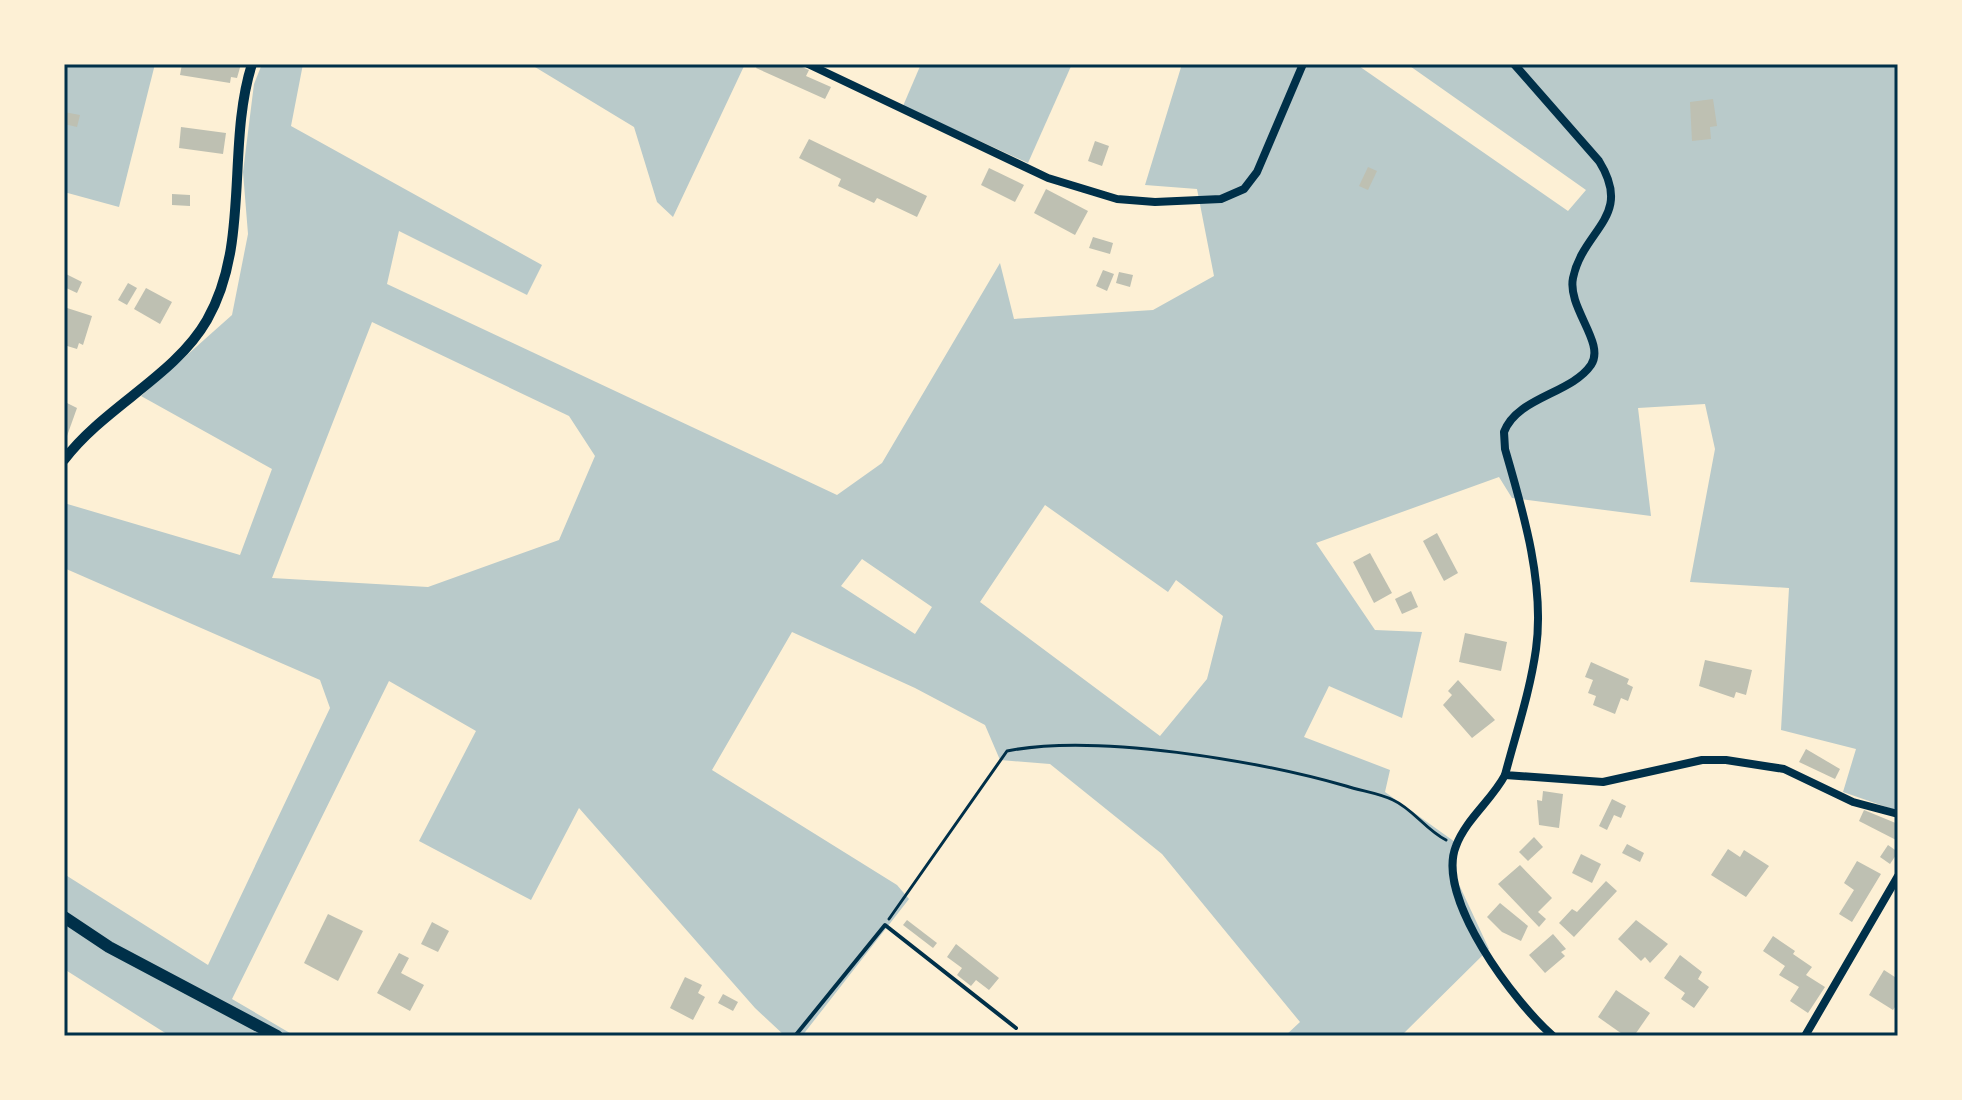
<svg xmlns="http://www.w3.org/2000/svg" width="1962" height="1100" font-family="Rubik,sans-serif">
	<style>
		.green { fill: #b9caca; fill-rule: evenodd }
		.building { fill: #bec0b2 }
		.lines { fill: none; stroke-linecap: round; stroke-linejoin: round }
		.path { stroke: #003049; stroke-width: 3 }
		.service { stroke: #003049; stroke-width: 4 }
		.minor { stroke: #003049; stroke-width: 8 }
		.tertiary { stroke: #003049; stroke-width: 10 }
		.primary { stroke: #003049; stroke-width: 12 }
		.neatline { fill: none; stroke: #003049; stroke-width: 3 }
	</style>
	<rect width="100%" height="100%" fill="#fdf0d5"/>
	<g class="green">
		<polygon points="64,64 155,64 119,207 64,192"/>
		<path d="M262,64H303L291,126L542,265L527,295L399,231L387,284L837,495L882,463L1000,263L1014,319L1153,310L1214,276L1197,189L1145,185L1182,64H1356L1568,211L1586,190L1407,64H1898V811L1843,792L1856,749L1781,730L1789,588L1690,582L1715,449L1705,404L1638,408L1651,516L1512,498L1499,477L1316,543L1375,630L1422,632L1402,718L1329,686L1304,737L1390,770L1385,792L1455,842L1449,863L1489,949L1401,1036H1285L1300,1022L1162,854L1050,764L1000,760L985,725L915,688L792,632L712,770L897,885L909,899L802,1036H785L755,1008L579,808L531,900L419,841L476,731L389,681L232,999L295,1036H170L64,969V874L208,965L330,708L320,680L64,568V503L240,555L272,469L141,396L232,315L248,234L243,172L254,84ZM372,322L569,416L595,456L559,540L428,587L272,578ZM1045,505L1168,592L1176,580L1223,616L1207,679L1160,736L980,602ZM862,559L932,607L915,634L841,586Z"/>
		<polygon points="530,64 745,64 673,217 657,202 634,127"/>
		<polygon points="921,64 1072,64 1028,163 903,106"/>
	</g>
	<g class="building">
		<polygon points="182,64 241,64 237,78 231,77 230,83 180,75"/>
		<polygon points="758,64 795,64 809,70 806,76 831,87 825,99 756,68"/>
		<polygon points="1713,99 1717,126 1710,127 1711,139 1692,141 1690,102"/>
		<polygon points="64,112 80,115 77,127 64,124"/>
		<polygon points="181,127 226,133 223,154 179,148"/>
		<polygon points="809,139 927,196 917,217 877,198 874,203 838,186 841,179 799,158"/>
		<polygon points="1095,141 1109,146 1102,166 1088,161"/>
		<polygon points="1368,167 1377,171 1368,190 1359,186"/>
		<polygon points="989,168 1024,185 1015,202 981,185"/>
		<polygon points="1046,189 1088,211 1075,235 1034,213"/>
		<polygon points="172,194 190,195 190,206 172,205"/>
		<polygon points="1093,237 1113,243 1110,254 1089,248"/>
		<polygon points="1103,270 1114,274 1107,291 1096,286"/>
		<polygon points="1119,272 1133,275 1130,287 1116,283"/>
		<polygon points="64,273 82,282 77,293 64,287"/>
		<polygon points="128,283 137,288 127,305 118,300"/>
		<polygon points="146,288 172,302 160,324 134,309"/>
		<polygon points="64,307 92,316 83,345 79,343 77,349 64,345"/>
		<polygon points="67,403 77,408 67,436 64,409"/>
		<polygon points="1437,533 1458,573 1444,581 1423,541"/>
		<polygon points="1370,553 1392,593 1374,603 1353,562"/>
		<polygon points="1411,591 1418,607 1402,614 1395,599"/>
		<polygon points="1465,633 1507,642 1501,671 1459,662"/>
		<polygon points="1705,660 1752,670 1746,695 1736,692 1734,698 1699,686"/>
		<polygon points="1591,662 1629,679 1627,684 1633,687 1628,701 1621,698 1615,714 1593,705 1596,696 1588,693 1593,680 1585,677"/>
		<polygon points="1458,680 1495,720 1472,738 1443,705 1452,695 1448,691"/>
		<polygon points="1806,749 1840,769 1835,779 1799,762"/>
		<polygon points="1543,791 1563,794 1559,828 1539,825 1537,800 1542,801"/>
		<polygon points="1612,799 1626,806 1621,818 1614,815 1607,830 1599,826"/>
		<polygon points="1864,810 1898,824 1898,841 1859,821"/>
		<polygon points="1534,837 1543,847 1528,861 1519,852"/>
		<polygon points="1627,844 1644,853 1640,862 1622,853"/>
		<polygon points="1888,845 1898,852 1890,864 1880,857"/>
		<polygon points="1728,849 1740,857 1744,850 1769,866 1746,897 1711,875"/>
		<polygon points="1581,854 1601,864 1592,883 1572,873"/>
		<polygon points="1857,861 1881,874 1852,922 1839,914 1854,890 1844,883"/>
		<polygon points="1520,865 1552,898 1538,912 1546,919 1539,927 1498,884"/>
		<polygon points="1606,881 1617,891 1574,937 1559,923 1572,909 1577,912"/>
		<polygon points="1500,903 1528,926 1521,941 1502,932 1487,917"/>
		<polygon points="328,914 363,931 338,981 304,963"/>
		<polygon points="907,920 937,943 933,948 903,925"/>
		<polygon points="1636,920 1668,944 1650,963 1645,957 1641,961 1618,939"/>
		<polygon points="432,922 449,931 438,952 421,944"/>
		<polygon points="1553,934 1566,949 1561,952 1565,956 1545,973 1529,955"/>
		<polygon points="1773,936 1795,951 1793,954 1812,967 1806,975 1825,987 1808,1013 1790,1001 1799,987 1779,975 1785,966 1763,951"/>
		<polygon points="956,944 999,978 989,990 976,980 971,986 957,975 962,968 947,957"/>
		<polygon points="399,953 409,958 401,973 424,985 410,1011 377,993"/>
		<polygon points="1680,955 1702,972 1698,979 1709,987 1694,1008 1681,999 1685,993 1664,978"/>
		<polygon points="1884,970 1898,979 1898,1003 1893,1010 1869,995"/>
		<polygon points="685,977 702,985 698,993 705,997 693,1020 670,1008"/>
		<polygon points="1616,990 1650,1013 1634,1036 1625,1036 1598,1017"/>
		<polygon points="723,994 738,1002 733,1011 718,1003"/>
	</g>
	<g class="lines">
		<path class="path" d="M889,919L1007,751C1096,733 1258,761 1346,786C1361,791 1379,793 1393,800C1413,809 1426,830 1446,840"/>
		<polyline class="service" points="795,1036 885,925 1016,1028"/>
		<g class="minor">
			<polyline points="808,64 1048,178 1117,199 1155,202 1221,199 1244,189 1257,172 1303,64"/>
			<path d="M1514,64L1599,161C1634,217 1583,229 1573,278C1567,308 1606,343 1591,365C1571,394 1517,397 1504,432L1505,449C1523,511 1545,584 1536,649C1530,692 1516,733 1505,775L1603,782L1702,760H1726L1784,769L1853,802L1898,814"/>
			<path d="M1505,775C1492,800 1466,819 1456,846C1435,898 1516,1004 1553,1036"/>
			<polyline points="1805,1036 1898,876"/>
		</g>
		<path class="tertiary" d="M64,460C104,407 175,376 207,320C251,243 226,146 252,64"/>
		<polyline class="primary" points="64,917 109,947 277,1036"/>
	</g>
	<rect width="1962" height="1100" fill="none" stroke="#fdf0d5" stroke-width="132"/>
	<rect x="66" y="66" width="1830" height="968" class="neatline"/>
</svg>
